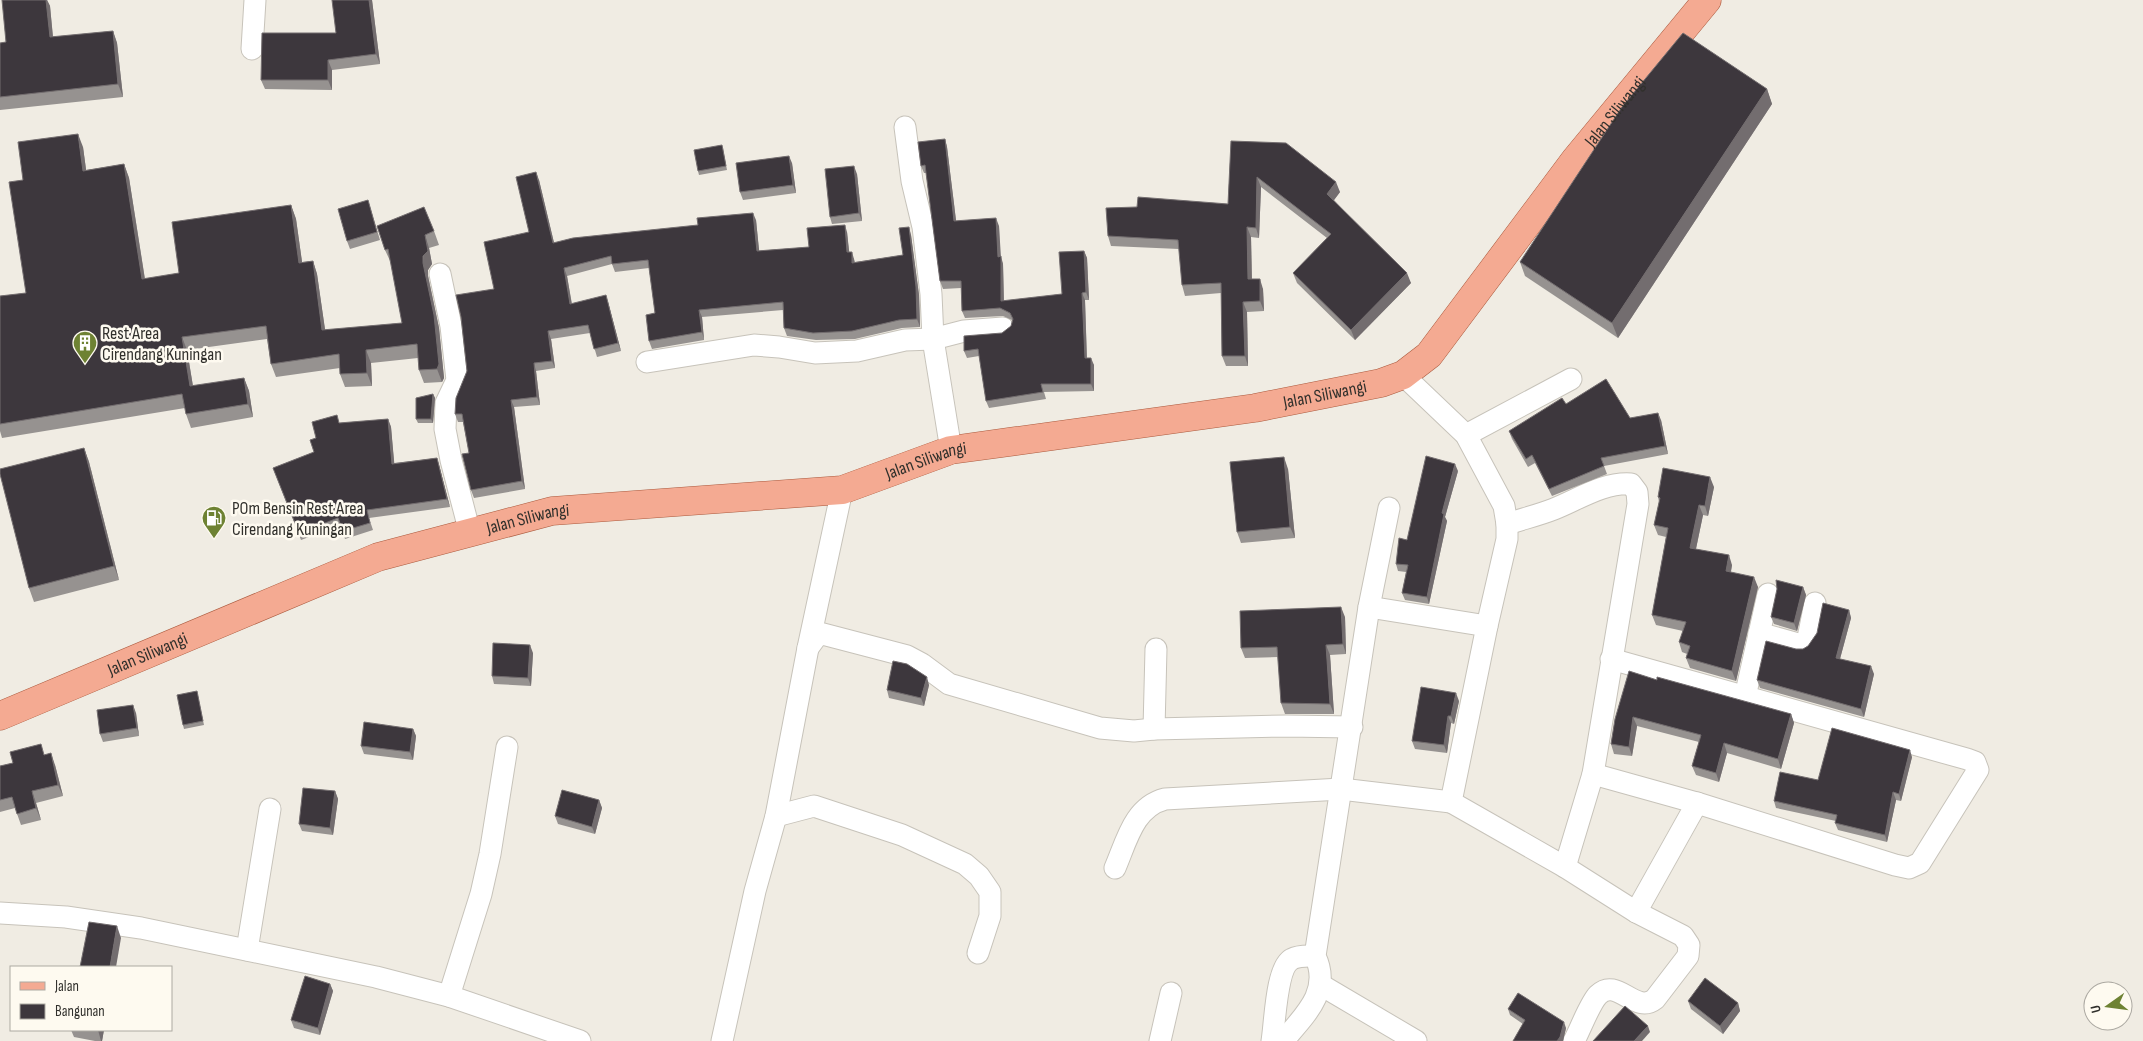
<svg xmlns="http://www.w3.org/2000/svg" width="2143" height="1041" font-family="'Sofia Sans Condensed',sans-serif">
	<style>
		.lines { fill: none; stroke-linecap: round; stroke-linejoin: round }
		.minor-casing { stroke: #c7c3ba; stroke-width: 23 }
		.primary-casing { stroke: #ab5b3f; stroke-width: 29 }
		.minor { stroke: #fff; stroke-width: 21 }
		.primary { stroke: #f4aa92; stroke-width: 28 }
		.wall { fill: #969290 }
		.shaded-wall { fill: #736d6f }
		.building { fill: #3d373d; stroke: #736d6f }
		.labels { text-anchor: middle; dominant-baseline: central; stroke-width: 5; stroke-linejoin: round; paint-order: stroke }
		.street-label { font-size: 18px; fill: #31302c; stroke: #fefaf0 }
		.poi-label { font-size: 18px; fill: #31302c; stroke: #fefaf0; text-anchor: start }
	</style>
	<rect width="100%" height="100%" fill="#f0ece3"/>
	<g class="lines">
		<defs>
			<g id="minor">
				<polyline points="252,49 255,0"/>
				<polyline points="905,127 912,181 923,227 931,294 933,339 951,450"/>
				<polyline points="440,274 451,326 457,380 446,403 445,429 451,460 470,533"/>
				<polyline points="647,362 754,345 779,347 815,353 857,351 905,340 933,339 964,331 1003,328"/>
				<path d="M1403,375L1466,435L1504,506L1507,524V539L1487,626L1451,802L1565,867L1636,912L1683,936L1689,945L1688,956L1655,999C1635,1015 1617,976 1598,995C1590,1003 1580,1030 1574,1041"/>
				<polyline points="1466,435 1571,379"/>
				<path d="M1507,524C1522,519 1539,515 1554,509C1579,499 1604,482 1631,484L1637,492L1638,504L1593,774L1565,867"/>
				<polyline points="1369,607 1487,626"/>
				<polyline points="1759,633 1802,645 1808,638 1815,603"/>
				<polyline points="808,648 819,633 907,656 922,664 949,684 1100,728 1134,731 1154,729 1286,726 1352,727"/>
				<polyline points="1745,697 1768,594"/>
				<polyline points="1154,729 1156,649"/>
				<polyline points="1593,774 1697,803 1895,865 1909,868 1920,863 1978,770 1975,762 1967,759 1611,659"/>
				<polyline points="776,816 814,806 902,835 965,864 979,876 990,892 990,916 978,953"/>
				<path d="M1115,868C1127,840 1134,807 1165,799L1341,789L1451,802"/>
				<polyline points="1636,912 1697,803"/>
				<polyline points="0,913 66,917 141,928 376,977 449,996 580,1041"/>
				<polyline points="247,950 270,809"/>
				<polyline points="1321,985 1416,1041"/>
				<polyline points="449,996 481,894 490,854 507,747"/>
				<polyline points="722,1041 755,891 776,816 808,648 842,490"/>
				<polyline points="1160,1041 1171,993"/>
				<path d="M1272,1041C1275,1024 1276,967 1292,959C1299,955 1308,956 1315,956"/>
				<path d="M1283,1041C1304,1016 1332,991 1315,956L1369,607L1389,508"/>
			</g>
			<g id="primary">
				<path id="s1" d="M0,716L378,557L552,511L842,490L951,450L1255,408L1381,383L1403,375L1429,355L1575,160L1707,0"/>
			</g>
		</defs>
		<use href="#minor" class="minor-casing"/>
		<use href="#primary" class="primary-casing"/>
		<use href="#minor" class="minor"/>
		<use href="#primary" class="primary"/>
	</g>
	<g class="wall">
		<polygon points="2,0 47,0 50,6 53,37 113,31 117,43 123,97 0,110 0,43 6,42"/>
		<polygon points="372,0 380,64 332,70 332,90 265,89 261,80 336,33"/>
		<polygon points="1767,89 1772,104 1618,338 1525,276 1520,262"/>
		<polygon points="945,139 947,147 956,221 999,226 1000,256 1003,264 1004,301 1062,294 1084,251 1087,258 1089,300 1085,300 1087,358 1094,365 1094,391 1044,392 1046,399 989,408 986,401 979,356 967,358 964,351 1002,333 1011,326 1012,320 1003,316 965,318 962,311 961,288 943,289 940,281 926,173 924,173 921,166"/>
		<polygon points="1231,141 1340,192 1334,200 1411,283 1355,340 1297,283 1293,273 1327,238 1261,187 1259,238 1251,237 1252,279 1263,289 1264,311 1247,312 1248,366 1226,366 1222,356 1221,293 1185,296 1182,285 1179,249 1111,246 1108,236 1228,204"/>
		<polygon points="83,147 86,170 124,164 129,178 145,279 179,273 291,205 296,219 302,262 313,261 317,274 325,330 402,323 391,263 385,250 434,231 439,245 429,248 432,264 428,270 428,276 439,328 444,378 442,382 424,383 419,370 418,358 371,363 372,386 345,387 340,374 340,368 276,377 271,364 267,339 187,350 193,386 244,378 249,391 253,417 191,428 186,414 185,408 2,438 0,431 0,296 26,293 23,180"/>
		<polygon points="723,148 727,170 699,175 698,171"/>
		<polygon points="792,163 796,193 743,200 740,192"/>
		<polygon points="857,174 862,221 832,224 830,217"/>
		<polygon points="539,180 554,243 756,220 759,251 809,247 847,232 849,252 854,259 855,262 903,255 911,235 919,295 920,327 902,328 855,339 816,340 787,336 784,328 783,310 702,317 704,340 652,349 649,341 655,313 649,268 615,272 612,264 567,276 572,304 608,302 621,351 597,357 590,333 551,339 555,368 536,371 540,405 514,407 525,489 474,498 471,490 469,453 463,422 458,422 455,414 467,371 494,289 529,232"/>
		<polygon points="368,200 380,240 350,249 347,241"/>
		<polygon points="433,394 435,398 433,423 418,423 416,419"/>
		<polygon points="1566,404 1630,418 1661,420 1668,454 1604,466 1607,474 1552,496 1535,463 1528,467 1512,439 1509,431"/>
		<polygon points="388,419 391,427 394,463 437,458 439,465 450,507 369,518 373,530 345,539 341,525 301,540 273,468 314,452 316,438 340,423"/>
		<polygon points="84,448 89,462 119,580 34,602 29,588"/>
		<polygon points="1288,469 1295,538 1241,543 1237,532"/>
		<polygon points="1458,471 1445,517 1447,521 1429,604 1405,600 1402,593 1406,572 1398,571 1396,564 1407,540"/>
		<polygon points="1714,487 1708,516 1703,515 1696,549 1732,565 1731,572 1758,587 1736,681 1690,668 1686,658 1687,654 1682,652 1679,642 1683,631 1656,625 1652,615 1666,537 1658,535 1654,525 1659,502 1658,497"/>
		<polygon points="1803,587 1806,595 1797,631 1774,624 1771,617"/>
		<polygon points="1849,610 1851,618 1840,659 1874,674 1864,717 1760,688 1757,680 1796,649 1803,649 1808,646"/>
		<polygon points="1345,617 1346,654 1330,655 1334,714 1285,714 1281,703 1278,657 1245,658 1241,648"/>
		<polygon points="533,653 531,686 494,684 492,676"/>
		<polygon points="1657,680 1791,714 1794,723 1781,769 1727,753 1719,782 1696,775 1692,766 1699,742 1637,726 1632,756 1614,754 1611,744"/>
		<polygon points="929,685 924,706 889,698 887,690"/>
		<polygon points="197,691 204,725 184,729 183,725"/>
		<polygon points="1459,701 1454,724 1451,723 1447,753 1415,749 1412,741"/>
		<polygon points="136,713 139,736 103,742 100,734"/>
		<polygon points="413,729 416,736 413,760 364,754 361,746"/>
		<polygon points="45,755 55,765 63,796 36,803 41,820 21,825 15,808 0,812 0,766"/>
		<polygon points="1912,757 1901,801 1896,800 1887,842 1838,830 1835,823 1836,821 1776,808 1774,801 1818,780"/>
		<polygon points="335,791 338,799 333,835 302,831 299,824"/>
		<polygon points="599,800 602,808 595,834 558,824 555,816"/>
		<polygon points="330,984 333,991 320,1035 294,1028 291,1020"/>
		<polygon points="1688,1001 1738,1003 1740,1011 1723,1034 1691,1009"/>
		<polygon points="1508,1009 1566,1028 1563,1041 1513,1041 1523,1024 1510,1015"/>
		<polygon points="71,1030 104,1030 102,1041 95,1041 74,1037"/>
	</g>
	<g class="shaded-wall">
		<polygon points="46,0 47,0 50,6 54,49 50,37"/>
		<polygon points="369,0 372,0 380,64 376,54"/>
		<polygon points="113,31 117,43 123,97 118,84"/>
		<polygon points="328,60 332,70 332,90 328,80"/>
		<polygon points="1767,89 1772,104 1618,338 1612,323"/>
		<polygon points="78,134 83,147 88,184 83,171"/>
		<polygon points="945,139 947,147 957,228 954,221"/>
		<polygon points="789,156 792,163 796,193 793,185"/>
		<polygon points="124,164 129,178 147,293 142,279"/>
		<polygon points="854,166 857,174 862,221 859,213"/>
		<polygon points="536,172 539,180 556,251 553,243"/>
		<polygon points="1257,177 1261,187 1259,238 1256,228"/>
		<polygon points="1336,182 1340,192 1331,204 1327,194"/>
		<polygon points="291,205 296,219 304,276 299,263"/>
		<polygon points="753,213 756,220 760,259 757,251"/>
		<polygon points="996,218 999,226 1001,258 1001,256 1003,264 1004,309 1001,301"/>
		<polygon points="845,225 847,232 850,259 847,252"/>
		<polygon points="909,227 911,235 919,295 920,327 917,319"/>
		<polygon points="1247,227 1251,237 1252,289 1248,279"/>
		<polygon points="425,235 429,248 432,264 428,270 428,276 439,328 444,378 442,382 437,369 423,263"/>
		<polygon points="1084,251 1087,258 1089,300 1086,292"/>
		<polygon points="852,252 854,259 855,270 852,263"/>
		<polygon points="313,261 317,274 327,343 322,330"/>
		<polygon points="564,268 567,276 573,312 570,304"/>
		<polygon points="1407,273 1411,283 1355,340 1351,330"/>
		<polygon points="1260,279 1263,289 1264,311 1260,301"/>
		<polygon points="1082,293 1085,300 1087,365 1085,358"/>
		<polygon points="606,295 608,302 621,351 618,343"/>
		<polygon points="1243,302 1247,312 1248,366 1245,356"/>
		<polygon points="699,310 702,317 704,340 702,332"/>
		<polygon points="548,331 551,339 555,368 552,361"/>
		<polygon points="182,337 187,350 195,399 190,386"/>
		<polygon points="366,350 371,363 372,386 367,373"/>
		<polygon points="1091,358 1094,365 1094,391 1091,384"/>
		<polygon points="534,363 536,371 540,405 537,397"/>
		<polygon points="244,378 249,391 253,417 248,404"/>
		<polygon points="433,394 435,398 433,423 431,419"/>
		<polygon points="511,400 514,407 525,489 522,481"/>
		<polygon points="1658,413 1661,420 1668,454 1665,446"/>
		<polygon points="388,419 391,427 395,471 392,464"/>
		<polygon points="84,448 89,462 119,580 114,566"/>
		<polygon points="1284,457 1288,469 1295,538 1290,527"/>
		<polygon points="437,458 439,465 450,507 447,499"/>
		<polygon points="1455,464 1458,471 1445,517 1447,521 1429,604 1427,597 1442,513"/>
		<polygon points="1710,477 1714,487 1708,516 1705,506"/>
		<polygon points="1699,505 1703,515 1694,558 1690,548"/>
		<polygon points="1729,555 1732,565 1729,581 1726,571"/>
		<polygon points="1754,577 1758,587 1736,681 1732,671"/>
		<polygon points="1803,587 1806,595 1797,631 1794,623"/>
		<polygon points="1341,607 1345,617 1346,654 1343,644"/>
		<polygon points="1849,610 1851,618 1838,666 1836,658"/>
		<polygon points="530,645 533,653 531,686 528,678"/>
		<polygon points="1326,645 1330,655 1334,714 1330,704"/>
		<polygon points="1871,666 1874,674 1864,717 1861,709"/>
		<polygon points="927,677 929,685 924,706 921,698"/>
		<polygon points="1456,693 1459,701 1454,724 1451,716"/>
		<polygon points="133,705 136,713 139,736 137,728"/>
		<polygon points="1791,714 1794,723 1781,769 1778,759"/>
		<polygon points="1448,716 1451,723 1447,753 1444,745"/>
		<polygon points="1633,717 1637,726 1632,756 1629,747"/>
		<polygon points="413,729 416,736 413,760 410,752"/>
		<polygon points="1724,743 1727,753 1719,782 1716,773"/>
		<polygon points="1910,750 1912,757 1901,801 1899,794"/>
		<polygon points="51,753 55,765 63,796 58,785"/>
		<polygon points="32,791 36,803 41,820 36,808"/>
		<polygon points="335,791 338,799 333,835 330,828"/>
		<polygon points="1893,792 1896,800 1887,842 1885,835"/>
		<polygon points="599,800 602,808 595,834 592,827"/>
		<polygon points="117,926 121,938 116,967 110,967"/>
		<polygon points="330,984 333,991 320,1035 318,1028"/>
		<polygon points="1738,1003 1740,1011 1723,1034 1720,1026"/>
		<polygon points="1564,1022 1566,1028 1563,1041 1557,1041"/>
		<polygon points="1648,1026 1650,1032 1642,1041 1634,1041"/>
		<polygon points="98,1030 104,1030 102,1041 101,1041"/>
	</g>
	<g class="building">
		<polygon points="2,0 46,0 50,37 113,31 118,84 0,97 0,43 6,42"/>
		<polygon points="332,0 369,0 376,54 328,60 328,80 261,80 262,33 336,33"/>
		<polygon points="1683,33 1767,89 1612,323 1520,262 1622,107"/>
		<polygon points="78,134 83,171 124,164 142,279 179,273 172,222 291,205 299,263 313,261 322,330 402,323 388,249 385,250 377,226 424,207 434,231 425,235 428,251 423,256 423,263 434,315 439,364 437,369 419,370 417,344 366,350 367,373 340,374 339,354 271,364 266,326 182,337 190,386 244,378 248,404 186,414 182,394 0,424 0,296 26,293 9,182 23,180 18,142"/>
		<polygon points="945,139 954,221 996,218 998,257 1001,256 1001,301 1062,294 1059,252 1084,251 1086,292 1082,293 1085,358 1091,358 1091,384 1041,384 1043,392 986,401 978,349 964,351 964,336 1002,333 1011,326 1013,319 1010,313 1000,308 962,311 961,281 940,281 925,165 921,166 918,142"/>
		<polygon points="1231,141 1286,143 1336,182 1327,194 1407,273 1351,330 1293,273 1331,234 1257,177 1256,228 1247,227 1248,279 1260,279 1260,301 1243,302 1245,356 1222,356 1221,283 1182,285 1178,240 1108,236 1106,208 1137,207 1138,197 1228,204"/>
		<polygon points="722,145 726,166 698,171 694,150"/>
		<polygon points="789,156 793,185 740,192 736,163"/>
		<polygon points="854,166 859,213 830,217 825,169"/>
		<polygon points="536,172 553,243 573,238 698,225 697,218 753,213 757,251 809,247 807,228 845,225 847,252 852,252 852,263 903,255 899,228 909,227 916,287 917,319 899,320 852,331 813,333 784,328 783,302 699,310 702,332 649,341 646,315 655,313 648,260 612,264 611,256 564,268 570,304 606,295 618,343 594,349 588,325 548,331 552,361 534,363 537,397 511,400 522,481 471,490 462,454 469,453 462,414 455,414 456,398 467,371 461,317 456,295 494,289 484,242 529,232 516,177"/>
		<polygon points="368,200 377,232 347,241 338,209"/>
		<polygon points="1606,379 1630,418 1658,413 1665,446 1601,458 1604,466 1549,489 1532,455 1526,459 1509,431 1562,398 1566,404"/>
		<polygon points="433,394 431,419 416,419 416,398"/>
		<polygon points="337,415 339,423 388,419 392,464 437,458 447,499 367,510 370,523 343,531 338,518 299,533 273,468 314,452 310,440 316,438 312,422"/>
		<polygon points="84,448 114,566 29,588 0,474 0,469"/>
		<polygon points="1426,456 1455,464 1442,513 1444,514 1427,597 1402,593 1408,565 1396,564 1399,538 1407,540"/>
		<polygon points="1284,457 1290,527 1237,532 1230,462"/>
		<polygon points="1663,468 1710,477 1705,506 1699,505 1690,548 1729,555 1726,571 1754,577 1732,671 1686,658 1690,646 1679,642 1686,622 1652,615 1668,528 1654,525 1660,498 1658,497"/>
		<polygon points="1776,580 1803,587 1794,623 1771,617 1777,589"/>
		<polygon points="1823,603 1849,610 1836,658 1871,666 1861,709 1757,680 1766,641 1796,649 1803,649 1808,646 1817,633"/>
		<polygon points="1341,607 1343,644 1326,645 1330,704 1281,703 1277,647 1241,648 1240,611"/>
		<polygon points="493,643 530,645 528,678 492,676"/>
		<polygon points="893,661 907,664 927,677 921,698 887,690"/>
		<polygon points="1629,671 1657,680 1657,677 1791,714 1778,759 1724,743 1716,773 1692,766 1701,735 1633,717 1629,747 1611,744 1615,719"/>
		<polygon points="1421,687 1456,693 1451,716 1448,716 1444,745 1412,741"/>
		<polygon points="197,691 203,721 183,725 177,695"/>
		<polygon points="133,705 137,728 100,734 97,710"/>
		<polygon points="364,722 413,729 410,752 361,746"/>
		<polygon points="1832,728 1910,750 1899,794 1893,792 1885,835 1835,823 1837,815 1774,801 1780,772 1818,780"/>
		<polygon points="41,744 44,755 51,753 58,785 32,791 36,808 17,814 12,797 0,800 0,766 13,763 10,752"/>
		<polygon points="303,788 335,791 330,828 299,824"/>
		<polygon points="562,790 599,800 592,827 555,816"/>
		<polygon points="89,922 117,926 110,967 80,967"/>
		<polygon points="305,976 330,984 318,1028 291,1020"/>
		<polygon points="1705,978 1738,1003 1720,1026 1688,1001"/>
		<polygon points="1518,993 1564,1022 1560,1037 1557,1041 1513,1041 1525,1020 1508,1009"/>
		<polygon points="1625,1006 1648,1026 1634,1041 1593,1041"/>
	</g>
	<defs>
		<symbol id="building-pin" viewBox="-11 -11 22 30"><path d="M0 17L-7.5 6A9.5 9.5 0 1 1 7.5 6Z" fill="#6e8233" stroke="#fefaf0"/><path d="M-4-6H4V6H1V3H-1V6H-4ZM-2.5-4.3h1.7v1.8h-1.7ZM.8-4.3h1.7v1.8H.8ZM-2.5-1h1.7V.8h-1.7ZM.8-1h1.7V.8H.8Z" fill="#fff"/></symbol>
		<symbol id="fuel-pin" viewBox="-11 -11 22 30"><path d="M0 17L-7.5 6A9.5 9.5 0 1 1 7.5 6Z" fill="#6e8233" stroke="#fefaf0"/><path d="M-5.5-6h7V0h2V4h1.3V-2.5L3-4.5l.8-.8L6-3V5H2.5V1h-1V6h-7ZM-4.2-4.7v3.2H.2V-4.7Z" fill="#fff"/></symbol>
	</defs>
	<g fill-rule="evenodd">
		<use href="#building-pin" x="71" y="329" width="28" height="38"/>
		<use href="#fuel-pin" x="200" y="504" width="28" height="38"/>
	</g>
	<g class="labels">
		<g class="street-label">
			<text stroke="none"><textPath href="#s1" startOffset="1795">Jalan Siliwangi</textPath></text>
			<text stroke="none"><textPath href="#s1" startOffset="1375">Jalan Siliwangi</textPath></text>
			<text stroke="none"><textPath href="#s1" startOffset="970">Jalan Siliwangi</textPath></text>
			<text stroke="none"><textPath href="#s1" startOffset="565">Jalan Siliwangi</textPath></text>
			<text stroke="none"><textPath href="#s1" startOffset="160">Jalan Siliwangi</textPath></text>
		</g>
		<g class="poi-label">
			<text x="102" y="333">Rest Area<tspan x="102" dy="21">Cirendang Kuningan</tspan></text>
			<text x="232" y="508">POm Bensin Rest Area<tspan x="232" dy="21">Cirendang Kuningan</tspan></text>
		</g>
	</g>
	<rect x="10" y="966" width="162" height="65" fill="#fefaf0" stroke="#aca9a2"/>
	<rect x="20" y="982" width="25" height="8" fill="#f4aa92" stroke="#aca9a2"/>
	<text x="55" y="991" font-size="15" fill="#31302c">Jalan</text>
	<rect x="20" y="1004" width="25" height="15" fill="#3d373d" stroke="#aca9a2"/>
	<text x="55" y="1016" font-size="15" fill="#31302c">Bangunan</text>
	<g transform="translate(2108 1006) rotate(256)"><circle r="24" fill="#fefaf0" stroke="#aca9a2"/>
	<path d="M0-4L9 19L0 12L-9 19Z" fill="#6e8233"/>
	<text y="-8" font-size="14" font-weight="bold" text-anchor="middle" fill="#31302c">U</text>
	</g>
</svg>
